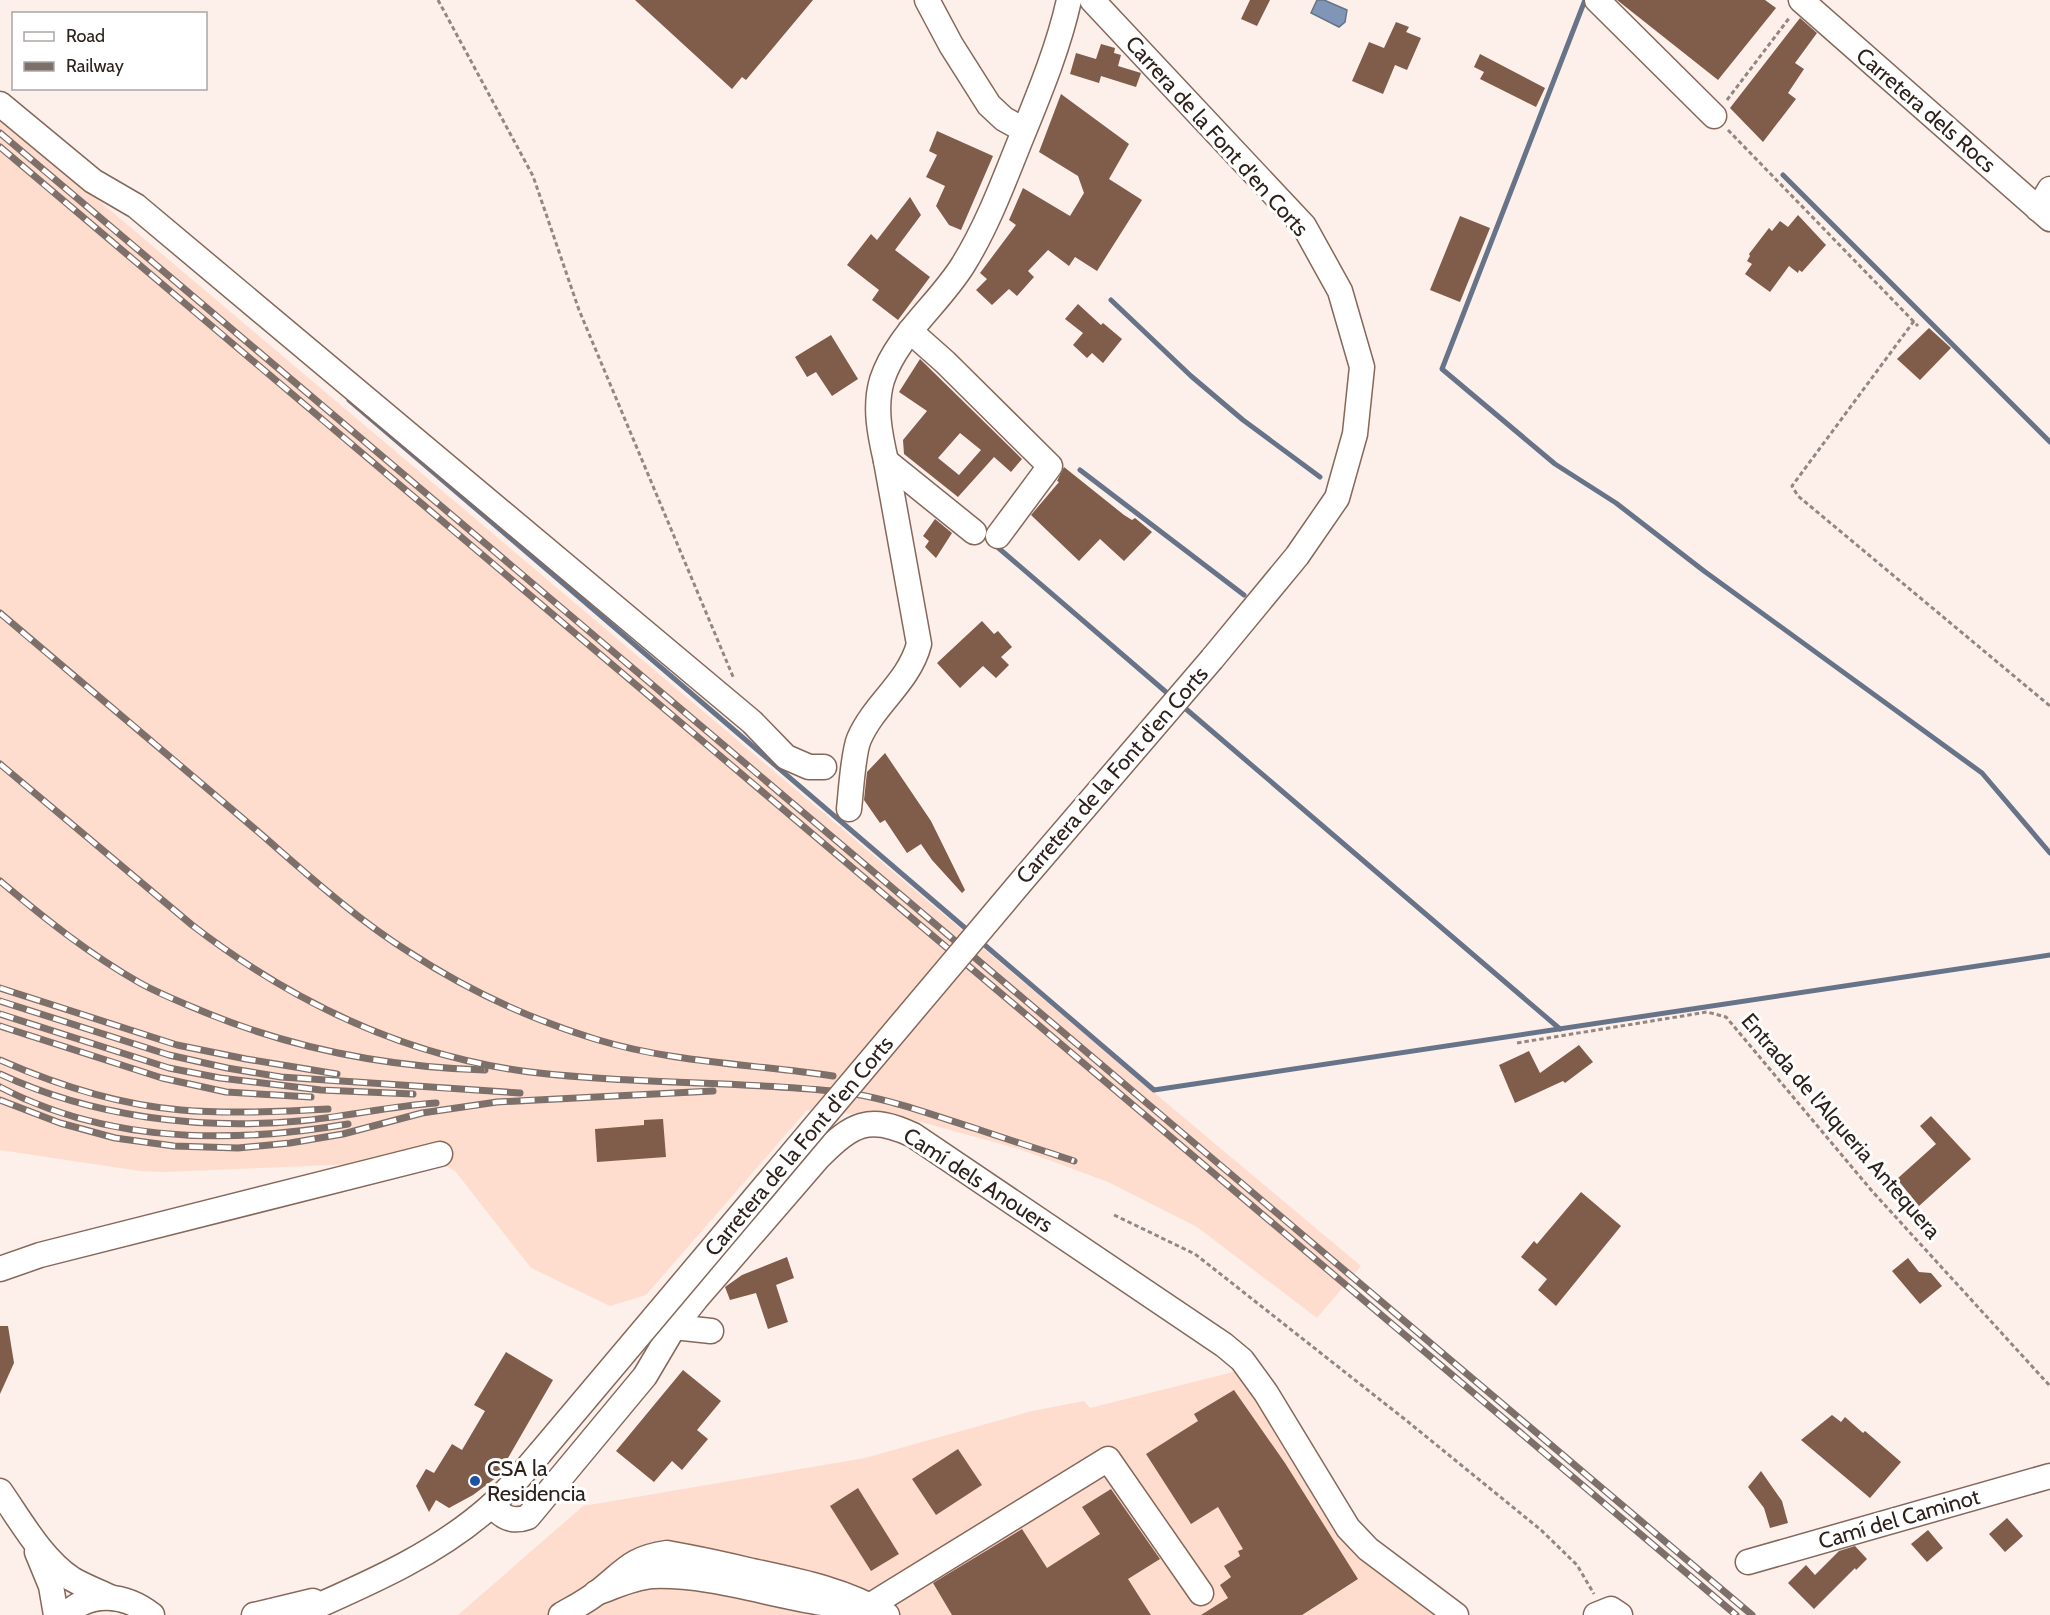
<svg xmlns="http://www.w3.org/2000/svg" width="2050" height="1615" font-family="Cabin,sans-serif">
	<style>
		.built { fill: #ffddce }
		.water { fill: #8096b6; stroke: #677388; stroke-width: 1.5 }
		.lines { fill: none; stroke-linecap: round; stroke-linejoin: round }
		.stream { stroke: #677388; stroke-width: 5 }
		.building { fill: #805c4b; fill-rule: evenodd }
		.minor-casing { stroke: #85685a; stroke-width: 27 }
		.path { stroke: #948781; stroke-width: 3; stroke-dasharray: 4.5 3; stroke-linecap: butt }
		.minor { stroke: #fff; stroke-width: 24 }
		.rail-casing { stroke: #7d706a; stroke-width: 7 }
		.rail { stroke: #fff; stroke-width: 4.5; stroke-dasharray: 14; stroke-linecap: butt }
		.minor-bridge-casing { stroke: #85685a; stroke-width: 27; stroke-linecap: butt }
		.minor-bridge { stroke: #fff; stroke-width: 24 }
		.poi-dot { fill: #1a52a4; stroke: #fff; stroke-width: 2 }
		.labels { text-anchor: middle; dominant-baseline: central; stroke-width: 6; stroke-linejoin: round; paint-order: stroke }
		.street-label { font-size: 22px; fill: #2e211b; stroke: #fff }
		.poi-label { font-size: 22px; fill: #2e211b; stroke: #fff; text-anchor: start }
	</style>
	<rect width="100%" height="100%" fill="#fdefe9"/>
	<g class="built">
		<polygon points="0,117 1163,1100 1361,1266 1317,1318 1197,1227 1108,1182 1019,1149 910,1119 807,1110 646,1295 610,1306 531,1268 455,1171 440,1163 381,1163 164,1172 140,1171 0,1150"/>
		<polygon points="1241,1370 1344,1539 1442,1615 458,1615 583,1506 865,1458 1032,1411 1084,1401 1090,1408"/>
	</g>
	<polygon class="water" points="1317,0 1324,0 1347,10 1345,22 1339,27 1311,13"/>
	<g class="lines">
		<g class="stream">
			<polyline points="1585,0 1442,369 1555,464 1616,503 1704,571 1982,773 2050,853"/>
			<polyline points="1783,175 2050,442"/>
			<polyline points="1111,300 1191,376 1243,420 1320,477"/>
			<polyline points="349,400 971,933"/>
			<polyline points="1080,470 1244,595"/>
			<polyline points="995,545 1166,692"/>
			<polyline points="1186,709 1560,1029"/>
			<polyline points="980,941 1154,1090 2050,955"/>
		</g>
	</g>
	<g class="building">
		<polygon points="635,0 813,0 746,80 742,77 732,89"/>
		<polygon points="1250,0 1270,0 1257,26 1241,19"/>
		<polygon points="1617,0 1765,0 1776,8 1718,80"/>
		<polygon points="1800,18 1817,33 1795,63 1804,69 1788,93 1796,99 1763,142 1730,108"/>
		<polygon points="1396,22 1409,27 1406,32 1421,38 1407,70 1395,65 1383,94 1352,81 1369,42 1384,48"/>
		<polygon points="1101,44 1115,48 1114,53 1121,55 1118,66 1141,73 1136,87 1101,76 1099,83 1070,74 1076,53 1096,59"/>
		<polygon points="1480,54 1545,88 1536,107 1480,79 1484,72 1474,67"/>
		<polygon points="1061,94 1129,144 1109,179 1142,200 1097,271 1075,257 1069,266 1048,250 1028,271 1034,277 1017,296 1009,289 992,305 976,290 987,279 980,273 1016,225 1009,220 1023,188 1070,216 1084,193 1078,176 1039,152"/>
		<polygon points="937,131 993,156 961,230 949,225 936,206 945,186 926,177 937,155 929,151"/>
		<polygon points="910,197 921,215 895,250 930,277 898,320 872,300 879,290 847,265 871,234 877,240"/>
		<polygon points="1798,215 1826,245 1802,272 1799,270 1798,273 1789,266 1770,292 1745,274 1752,264 1747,261 1750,256 1749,254 1769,228 1772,231 1780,221 1788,227"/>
		<polygon points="1460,216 1490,228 1460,302 1430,290"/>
		<polygon points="1078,304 1101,325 1103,323 1122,339 1103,363 1092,353 1087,358 1073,345 1083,333 1065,319"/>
		<polygon points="1929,328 1951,348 1920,380 1897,359"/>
		<polygon points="831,335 858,379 832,396 816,372 807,377 795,357"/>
		<path d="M920,359L1022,459L1011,472L994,457L958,497L904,454L903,440L927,411L899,392ZM960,433L981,450L959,475L938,458Z"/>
		<polygon points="1064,467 1124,515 1132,520 1135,518 1152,532 1124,561 1100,539 1079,561 1031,515 1059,482 1057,481"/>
		<polygon points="935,519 952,533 936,558 925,547 929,541 923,536"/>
		<polygon points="982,621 994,634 998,631 1012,647 1001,657 1009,665 996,678 983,666 960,688 937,663"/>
		<polygon points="885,753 931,821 965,890 962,893 932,860 921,844 907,853 885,820 880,823 864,800 867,772"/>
		<polygon points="1579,1045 1593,1062 1565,1083 1563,1081 1515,1103 1499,1065 1529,1051 1540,1073"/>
		<polygon points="1931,1116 1971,1159 1919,1206 1897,1179 1936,1144 1920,1126"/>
		<polygon points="663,1119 666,1157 597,1162 595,1129 644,1125 644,1120"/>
		<polygon points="1581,1192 1621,1226 1556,1306 1538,1290 1547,1279 1521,1257 1534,1241 1537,1244"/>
		<polygon points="787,1257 794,1278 776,1285 788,1322 768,1329 756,1293 730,1300 725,1287 742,1275"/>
		<polygon points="1908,1258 1919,1272 1931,1273 1942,1286 1920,1304 1892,1271"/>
		<polygon points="0,1326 8,1326 14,1363 0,1394"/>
		<polygon points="506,1352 553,1380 497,1477 473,1495 449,1508 436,1500 429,1512 416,1486 426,1469 434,1473 452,1444 462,1450 485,1411 474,1405"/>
		<polygon points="683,1370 721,1401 697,1430 708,1439 682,1470 672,1461 654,1482 616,1451"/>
		<polygon points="1234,1390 1285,1463 1358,1579 1302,1615 1201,1615 1228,1598 1220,1585 1231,1577 1224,1566 1240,1556 1238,1551 1243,1549 1218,1507 1191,1524 1146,1454 1198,1421 1194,1414"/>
		<polygon points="1832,1415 1841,1422 1845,1417 1863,1433 1865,1431 1901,1462 1870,1498 1801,1440"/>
		<polygon points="958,1449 982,1485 936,1515 912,1479"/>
		<polygon points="1761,1471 1782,1501 1788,1523 1770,1528 1764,1508 1748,1487"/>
		<polygon points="858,1488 899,1554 871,1571 830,1506"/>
		<polygon points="1111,1489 1160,1559 1128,1579 1151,1615 952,1615 933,1583 1022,1529 1047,1568 1100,1534 1082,1507"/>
		<polygon points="2007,1518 2023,1536 2005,1552 1989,1534"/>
		<polygon points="1928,1530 1943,1548 1927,1562 1911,1544"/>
		<polygon points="1855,1546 1867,1559 1856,1570 1855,1568 1814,1609 1788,1583 1806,1565 1815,1575 1839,1551"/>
	</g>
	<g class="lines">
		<defs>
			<g id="minor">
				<polyline points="927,0 951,45 989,105 1004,119 1024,130"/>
				<polyline points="1092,0 1304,226 1340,291 1362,367 1355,434 1337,498 1297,556 1212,659"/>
				<polyline points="1597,0 1714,116"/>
				<polyline points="1801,0 2050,219"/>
				<polyline points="0,104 93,181 136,206 752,722 786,757 809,767 824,767"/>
				<polyline points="2038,209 2050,189"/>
				<polyline points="910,331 945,362 1050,466 998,536"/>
				<polyline points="886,461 974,532"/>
				<path d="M849,809C851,792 853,753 859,739C874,704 909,682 919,644L886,461C880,435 874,407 882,380C897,335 938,305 963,265C986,228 1002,186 1018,146C1037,99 1058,50 1069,0"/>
				<polyline points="0,1269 40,1255 440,1154"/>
				<polyline points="674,1327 711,1331"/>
				<path d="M0,1491C21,1521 41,1558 72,1579C84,1586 97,1591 110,1597"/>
				<path d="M492,1505C502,1517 512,1523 528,1517L645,1376L674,1327L696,1299L819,1157C852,1124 869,1114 913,1135L1224,1345L1242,1360L1266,1393L1348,1528L1368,1549L1456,1615"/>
				<polyline points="37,1552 51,1586 56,1615"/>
				<polyline points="1748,1562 2050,1476"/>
				<path d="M596,1593C614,1587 633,1577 653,1576C711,1574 772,1596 829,1604C843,1606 857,1605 871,1605L1108,1459L1201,1593"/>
				<path d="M65,1615C91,1590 125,1594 152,1615"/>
				<polyline points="254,1615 313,1601"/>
				<path d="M297,1615C365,1585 437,1555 493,1504C510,1488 525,1471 540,1453"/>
				<path d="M561,1615C573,1608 587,1601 598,1592C625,1571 631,1558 667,1553C695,1558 724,1564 752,1571C799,1581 845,1590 887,1615"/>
				<polyline points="1596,1615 1611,1609 1620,1615"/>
			</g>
		</defs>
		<use href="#minor" class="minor-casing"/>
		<g class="path">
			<polyline points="438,0 533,176 579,310 734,679"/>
			<polyline points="1727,100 1790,17"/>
			<polyline points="1728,130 1918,326"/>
			<polyline points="1914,321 1792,486 1798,496 2050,706"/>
			<polyline points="1517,1043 1707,1012 1726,1017 1872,1191 2050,1386"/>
			<polyline points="1114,1215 1195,1254 1407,1421 1541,1530 1577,1565 1594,1594"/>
		</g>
		<use href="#minor" class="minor"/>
		<defs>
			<g id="rail">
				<polyline points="0,133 1752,1615"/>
				<polyline points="0,147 1736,1615"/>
				<path d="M0,613C76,678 153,742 229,807C288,856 344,911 409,952C467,990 530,1019 595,1039C673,1063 754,1064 833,1076"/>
				<path d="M0,764L192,925C292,1002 404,1056 530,1072C630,1084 732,1081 833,1091C883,1096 929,1114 977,1129C1009,1140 1042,1150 1074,1161"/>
				<path d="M0,881C44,918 89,954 140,983C158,993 178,1001 197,1009C289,1048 386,1067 485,1070"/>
				<polyline points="0,988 177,1045 246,1059 337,1074"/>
				<polyline points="0,1001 169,1055 227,1068 281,1077 520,1093"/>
				<polyline points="0,1014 169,1068 220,1078 321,1090 413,1094"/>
				<polyline points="0,1026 162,1078 226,1092 311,1097"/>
				<path d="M0,1060C57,1085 119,1105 181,1110C230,1114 279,1112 328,1109"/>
				<path d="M0,1074C92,1117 199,1130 299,1121C345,1117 390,1106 436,1103"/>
				<path d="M0,1087C107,1143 232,1144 348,1124"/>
				<polyline points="0,1100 60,1123 115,1138 174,1146 238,1148 290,1143 343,1134 422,1113 497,1102 713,1091"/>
			</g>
		</defs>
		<use href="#rail" class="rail-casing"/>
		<use href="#rail" class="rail"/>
		<defs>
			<polyline id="minor-bridge" points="540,1453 1026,876 1212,659"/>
		</defs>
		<use href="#minor-bridge" class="minor-bridge-casing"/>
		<use href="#minor-bridge" class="minor-bridge"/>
	</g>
	<circle class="poi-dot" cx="475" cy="1481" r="6"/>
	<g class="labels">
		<g class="street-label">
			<text transform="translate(1926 110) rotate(41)">Carretera dels Rocs</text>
			<text transform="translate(1217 136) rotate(48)">Carrera de la Font d'en Corts</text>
			<text transform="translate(1112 775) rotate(-49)">Carretera de la Font d'en Corts</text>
			<text transform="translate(1841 1126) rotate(49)">Entrada de l'Alqueria Antequera</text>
			<text transform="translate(799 1146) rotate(-50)">Carretera de la Font d'en Corts</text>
			<text transform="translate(978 1180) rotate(33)">Camí dels Anouers</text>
			<text transform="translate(1899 1519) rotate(-16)">Camí del Caminot</text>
		</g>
		<g class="poi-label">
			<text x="487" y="1468">CSA la<tspan x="487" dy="25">Residencia</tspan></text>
		</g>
	</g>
	<rect x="12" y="12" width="195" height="78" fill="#ffffff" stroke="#aba6a4" stroke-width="1.5"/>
	<rect x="24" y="32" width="30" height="9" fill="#ffffff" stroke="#aba6a4" stroke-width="1.5"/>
	<text x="66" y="42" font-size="18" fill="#2e211b">Road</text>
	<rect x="24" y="62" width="30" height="9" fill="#7d706a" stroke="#aba6a4" stroke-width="1.5"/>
	<text x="66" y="72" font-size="18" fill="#2e211b">Railway</text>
</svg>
